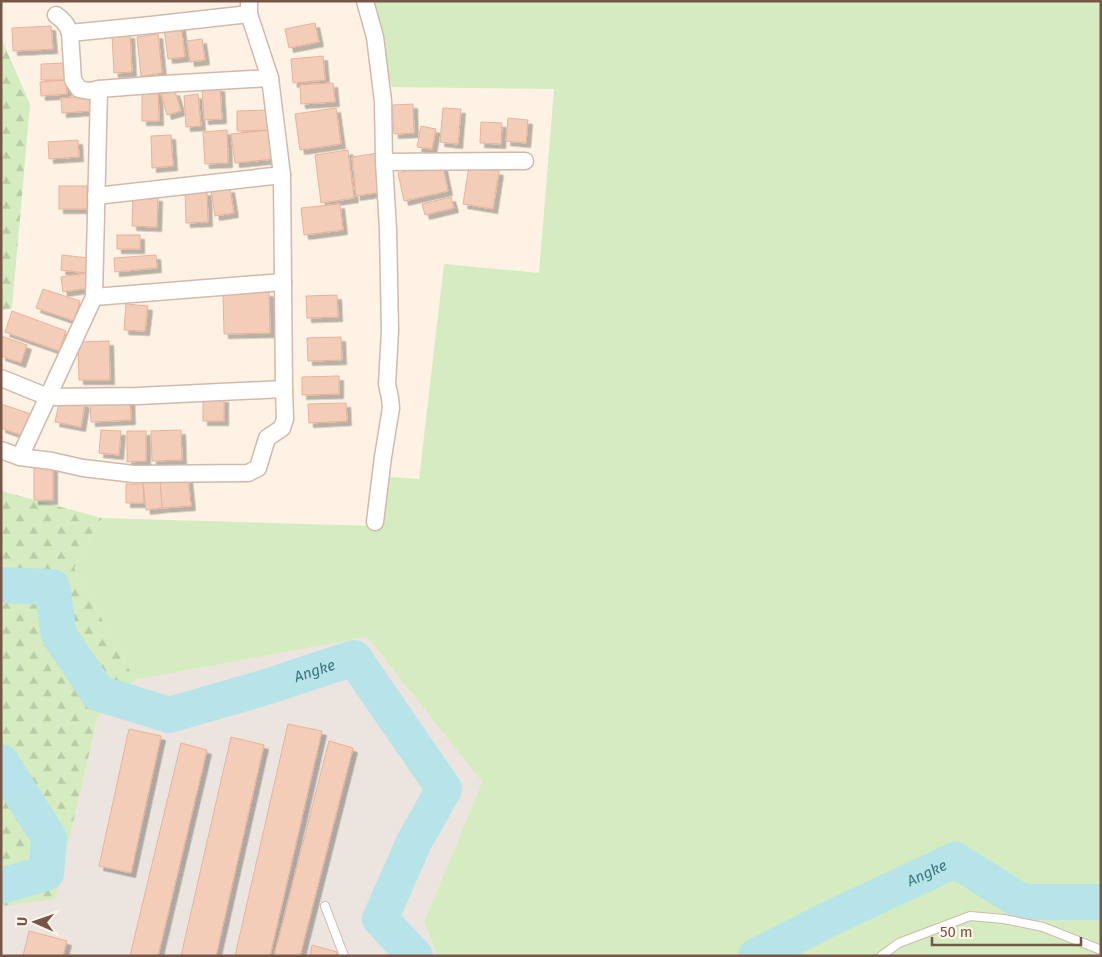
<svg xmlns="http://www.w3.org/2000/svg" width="1102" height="957" font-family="'Fira Sans',sans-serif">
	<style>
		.industrial { fill: #ece4de }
		.green { fill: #d5ecc1 }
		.forest { fill: url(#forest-firs) }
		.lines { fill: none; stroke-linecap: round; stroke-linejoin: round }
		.river { stroke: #b6e4e8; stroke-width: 36 }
		.building { fill: #f4cdb9; stroke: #e8b298; filter: url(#shadow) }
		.service-casing { stroke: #d1baab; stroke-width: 10 }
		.minor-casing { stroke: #d1baab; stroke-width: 19 }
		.service { stroke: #fff; stroke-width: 8 }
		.minor { stroke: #fff; stroke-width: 16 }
		.labels { text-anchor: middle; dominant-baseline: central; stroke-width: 4; stroke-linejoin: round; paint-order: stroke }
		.water-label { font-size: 15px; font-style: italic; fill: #3a767d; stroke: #fff6ea }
	</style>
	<defs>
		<pattern id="forest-firs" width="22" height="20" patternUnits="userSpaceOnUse" patternTransform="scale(1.25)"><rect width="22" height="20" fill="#d5ecc1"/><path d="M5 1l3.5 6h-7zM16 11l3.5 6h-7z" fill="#bacca7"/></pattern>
		<filter id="shadow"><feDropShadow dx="4.5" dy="4.5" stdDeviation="0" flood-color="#0004"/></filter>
	</defs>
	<rect width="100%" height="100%" fill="#fdf2e3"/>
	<polygon class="industrial" points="367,637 482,782 424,922 438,956 1,956 1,906 55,898 98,716 135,680"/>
	<polygon class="green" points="367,1 1101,1 1101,956 438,956 424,922 482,782 367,637 135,680 74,568 102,518 376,526 377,476 419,479 444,264 539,273 554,89 392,87"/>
	<g class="forest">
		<polygon points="1,38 30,104 12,308 1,311"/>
		<polygon points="1,491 102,518 74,568 135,680 98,716 55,899 1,906"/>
	</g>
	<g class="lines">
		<g class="river">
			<path id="s1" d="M1,585L52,587L59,635L98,693L169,715L263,688L354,658L444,789L414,842L380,919L415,956"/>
			<polyline points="1,762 49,838 46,873 1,886"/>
			<path id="s2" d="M756,956L831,918L955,860L1022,902H1101"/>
		</g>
	</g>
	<g class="building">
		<polygon points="315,23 319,42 289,48 285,29"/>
		<polygon points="51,26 53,49 13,51 12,28"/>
		<polygon points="181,26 185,57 168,59 164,28"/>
		<polygon points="130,34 132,72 114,73 112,35"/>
		<polygon points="158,34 162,73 141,76 137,37"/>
		<polygon points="202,39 205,60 190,62 187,41"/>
		<polygon points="323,56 325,80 293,83 291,59"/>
		<polygon points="68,63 68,80 41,80 41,64"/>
		<polygon points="66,80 67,94 41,96 40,82"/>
		<polygon points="333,83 335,102 301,104 300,85"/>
		<polygon points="142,87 158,87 159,121 142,121"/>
		<polygon points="220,87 222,119 204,120 202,88"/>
		<polygon points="175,91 181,111 167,115 161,94"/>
		<polygon points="198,94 201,126 186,127 184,96"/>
		<polygon points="90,96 90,111 62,113 61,98"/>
		<polygon points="413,104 414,133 394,134 392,105"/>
		<polygon points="336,108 341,144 300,150 295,114"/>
		<polygon points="443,108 461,109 458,144 440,142"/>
		<polygon points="270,110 271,130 237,131 237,111"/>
		<polygon points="508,118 528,120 526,143 506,141"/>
		<polygon points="481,122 502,123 501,144 480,143"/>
		<polygon points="421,126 436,129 432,149 417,147"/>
		<polygon points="227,130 228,163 205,164 203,132"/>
		<polygon points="271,130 274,159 235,163 231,134"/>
		<polygon points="171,135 173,166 152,168 151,136"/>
		<polygon points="78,140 79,157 49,159 48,142"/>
		<polygon points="348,150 354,198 321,203 315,155"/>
		<polygon points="378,153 382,192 356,196 352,157"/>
		<polygon points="442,162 448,191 404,201 398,173"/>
		<polygon points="469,166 499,171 493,209 463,204"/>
		<rect x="59" y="186" width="28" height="23"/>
		<polygon points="230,188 234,213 215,216 211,190"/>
		<polygon points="207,191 208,222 186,223 185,192"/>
		<polygon points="133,196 158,197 157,227 132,226"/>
		<polygon points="451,197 454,208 425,215 422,204"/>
		<polygon points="340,204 343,230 304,235 301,208"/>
		<rect x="117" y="235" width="23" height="14"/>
		<polygon points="62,255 89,258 87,273 61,270"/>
		<polygon points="156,255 157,268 115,272 114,258"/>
		<polygon points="87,273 89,288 63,292 61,277"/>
		<polygon points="43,289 80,301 74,321 36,308"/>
		<polygon points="269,292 270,333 224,334 223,293"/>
		<polygon points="337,295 338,317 307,318 306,296"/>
		<polygon points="126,304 148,306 145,331 124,330"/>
		<polygon points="12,311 66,331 59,351 5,332"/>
		<polygon points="1,336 27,345 21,363 1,356"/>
		<polygon points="341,337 342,360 308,361 307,338"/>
		<polygon points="109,341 110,380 79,380 78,342"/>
		<polygon points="339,376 339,394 302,395 302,377"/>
		<polygon points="130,397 131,420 91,422 90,399"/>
		<rect x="203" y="398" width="21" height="23"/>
		<polygon points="60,399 85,403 81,427 55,422"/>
		<polygon points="346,403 347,421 309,423 308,404"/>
		<polygon points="1,404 31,414 24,436 1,428"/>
		<polygon points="101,430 121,431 119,455 99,453"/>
		<polygon points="181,430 182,460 152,461 151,431"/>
		<polygon points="127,431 146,431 146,461 127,462"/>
		<rect x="34" y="464" width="19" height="36"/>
		<polygon points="188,477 191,506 162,508 160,480"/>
		<polygon points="160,480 162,508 146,510 143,481"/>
		<polygon points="126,484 143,484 144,503 126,503"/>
		<polygon points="288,724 322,731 270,956 235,956"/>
		<polygon points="129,729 161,736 131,873 99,866"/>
		<polygon points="231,737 264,745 216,956 181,956"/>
		<polygon points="329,741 353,748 300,956 274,956"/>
		<polygon points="181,743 207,750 158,956 130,956"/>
		<polygon points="29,931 67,941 63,956 23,956"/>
		<polygon points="312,945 337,952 336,956 310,956"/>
	</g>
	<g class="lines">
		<defs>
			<g id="service">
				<polyline points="325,906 344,956"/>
				<polyline points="881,956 899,943 970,916 1004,919 1043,927 1101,950"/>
			</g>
			<g id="minor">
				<polyline points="365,1 375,37 383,101 384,162 388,229 390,331 387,384 390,398 391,408 383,457 375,522"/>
				<polyline points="70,33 151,25 249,14"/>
				<polyline points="99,89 164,84 270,78"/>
				<polyline points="384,162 525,161"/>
				<polyline points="96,196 282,175"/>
				<polyline points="94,297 283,282"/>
				<polyline points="1,378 48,397 138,396 284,389"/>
				<polyline points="1,450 20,457 52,461 83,468 134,474 248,473 258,468 267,438 282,428 285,419 284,389 282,175 270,78 249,14 249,1"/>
				<path d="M20,457L94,297L99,89L89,91L79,89L73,80L70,33C67,24 63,20 56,15"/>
			</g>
		</defs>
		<use href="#service" class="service-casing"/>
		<use href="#minor" class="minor-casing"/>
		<use href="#service" class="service"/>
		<use href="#minor" class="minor"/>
	</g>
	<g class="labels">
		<g class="water-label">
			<text stroke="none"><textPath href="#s1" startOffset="396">Angke</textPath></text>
			<text stroke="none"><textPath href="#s2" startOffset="190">Angke</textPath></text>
		</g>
	</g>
	<rect width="1102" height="957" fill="none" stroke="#775647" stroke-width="5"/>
	<g transform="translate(35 922) rotate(272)" stroke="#fff6ea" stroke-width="4" paint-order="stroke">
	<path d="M0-4L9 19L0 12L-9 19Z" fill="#775647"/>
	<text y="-8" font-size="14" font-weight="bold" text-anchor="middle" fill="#775647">U</text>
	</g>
	<path d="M932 937v8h149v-8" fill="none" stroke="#775647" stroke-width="2.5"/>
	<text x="940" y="937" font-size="15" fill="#775647" stroke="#fff6ea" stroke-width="4" paint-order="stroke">50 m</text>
</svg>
